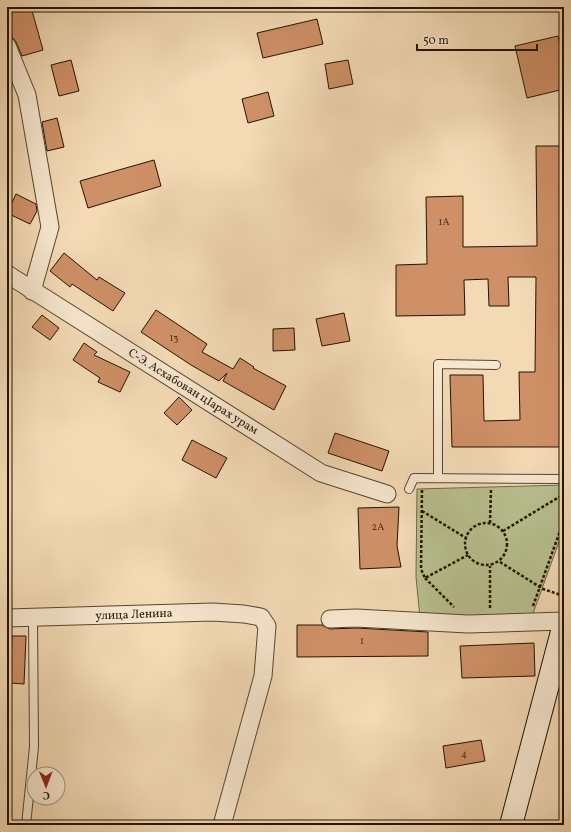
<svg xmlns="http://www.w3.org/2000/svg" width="571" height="832" font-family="Vollkorn,serif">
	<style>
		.green { fill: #b8c090; stroke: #6e6a48 }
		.building { fill: #cf9067; stroke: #231400 }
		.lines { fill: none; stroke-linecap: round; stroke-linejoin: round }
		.lane-casing { stroke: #57462d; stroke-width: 10 }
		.street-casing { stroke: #57462d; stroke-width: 19 }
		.secondary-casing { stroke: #231400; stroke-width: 24 }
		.path { stroke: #231400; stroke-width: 2.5; stroke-dasharray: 3 2; stroke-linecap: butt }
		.lane { stroke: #f7e7cf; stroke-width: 8 }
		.street { stroke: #f7e7cf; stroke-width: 17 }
		.secondary { stroke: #f7e7cf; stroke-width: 22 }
		.labels { text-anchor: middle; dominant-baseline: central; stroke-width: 3.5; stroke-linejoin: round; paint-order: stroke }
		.number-label { font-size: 10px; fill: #4e331a }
		.street-label { font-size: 12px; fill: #231400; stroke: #f7e7cf }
	</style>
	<rect width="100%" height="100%" fill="#f3dab5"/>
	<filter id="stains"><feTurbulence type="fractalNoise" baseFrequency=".005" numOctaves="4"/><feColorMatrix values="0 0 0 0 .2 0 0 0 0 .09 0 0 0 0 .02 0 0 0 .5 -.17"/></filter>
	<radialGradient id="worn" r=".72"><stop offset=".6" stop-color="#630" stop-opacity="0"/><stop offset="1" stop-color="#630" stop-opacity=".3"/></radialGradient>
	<polygon class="green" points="564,485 564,528 531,619 420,617 416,577 417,489"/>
	<g class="building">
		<polygon points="7,7 31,7 43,50 22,56 16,42 13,38 7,36"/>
		<polygon points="317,19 323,44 263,58 257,33"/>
		<polygon points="558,36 564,63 564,89 527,98 515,46"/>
		<polygon points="71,60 79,91 59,96 51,65"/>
		<polygon points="348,60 353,84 329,89 325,64"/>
		<polygon points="268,92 274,116 248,123 242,99"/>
		<polygon points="57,118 64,147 47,151 42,122"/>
		<polygon points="536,146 564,146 564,447 452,447 450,375 483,375 484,421 520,420 519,372 535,372 536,277 508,277 509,306 489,306 488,279 464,280 465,315 396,316 396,265 427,264 426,197 463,196 463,247 537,246"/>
		<polygon points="154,160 161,186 88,208 80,181"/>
		<polygon points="16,194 36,204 37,211 30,224 7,213"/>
		<polygon points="64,253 97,280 99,277 125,293 113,311 72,284 70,287 50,271"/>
		<polygon points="156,310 207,344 202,352 233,369 240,358 254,367 253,368 286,386 274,410 223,381 227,373 219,381 191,365 141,332"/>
		<polygon points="344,313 350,341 322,346 316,319"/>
		<polygon points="42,315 59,328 50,340 32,327"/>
		<polygon points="294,328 295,350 273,351 273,329"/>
		<polygon points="84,343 97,352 94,355 130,372 120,392 98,382 100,378 73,360"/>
		<polygon points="179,397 192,410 177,425 164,413"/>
		<polygon points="335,433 389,451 382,471 328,453"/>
		<polygon points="192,440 227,458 216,478 182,460"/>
		<polygon points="399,507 397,546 401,567 360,569 358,508"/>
		<polygon points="297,625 322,625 330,629 356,628 428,632 428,656 297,657"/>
		<polygon points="12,636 26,636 24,684 10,683"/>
		<polygon points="534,643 535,676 462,678 460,646"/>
		<polygon points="481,740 485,761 446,768 443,746"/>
	</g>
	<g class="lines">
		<defs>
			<g id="lane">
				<polyline points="438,478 438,364 496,365"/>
				<polyline points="409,489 414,478 564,479"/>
				<polyline points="26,825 34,747 33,618"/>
			</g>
			<g id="street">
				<polyline points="7,46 27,95 50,227 32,291"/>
				<polyline points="7,274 321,473 387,494"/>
				<polyline points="7,618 213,612 244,614 261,617 267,626 263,676 222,825"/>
				<polyline points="330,619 356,618 468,624 564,621"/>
			</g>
			<polyline id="secondary" points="511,825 564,624"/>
		</defs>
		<use href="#lane" class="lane-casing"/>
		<use href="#street" class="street-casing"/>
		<use href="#secondary" class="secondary-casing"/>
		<g class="path">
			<polyline points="422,490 421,569 425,578 468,555"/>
			<polyline points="422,511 466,538"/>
			<circle cx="486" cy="544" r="21"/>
			<polyline points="490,523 491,489"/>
			<polyline points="503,531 564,494"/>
			<polyline points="500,562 543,589 564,596"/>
			<polyline points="425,578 454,607"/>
			<polyline points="533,606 564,520"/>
			<polyline points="490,608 490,566"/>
		</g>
		<use href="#lane" class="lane"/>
		<use href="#street" class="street"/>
		<use href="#secondary" class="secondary"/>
	</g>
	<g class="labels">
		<g class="number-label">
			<text x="444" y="222">1А</text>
			<text x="174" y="338">13</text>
			<text x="378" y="527">2А</text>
			<text x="362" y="641">1</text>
			<text x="464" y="754">4</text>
		</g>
		<g class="street-label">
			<text transform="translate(193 392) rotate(32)">С-Э. Асхабован цIарах урам</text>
			<text transform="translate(134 615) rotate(-2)">улица Ленина</text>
		</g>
	</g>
	<rect width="571" height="832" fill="none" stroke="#f3dab5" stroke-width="24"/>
	<rect x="8" y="8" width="555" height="816" fill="none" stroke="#231400" stroke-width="2"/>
	<rect x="12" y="12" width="547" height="808" fill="none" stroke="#231400"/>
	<g transform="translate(46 786) rotate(179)"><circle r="19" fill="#f7e7cf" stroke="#a2937c"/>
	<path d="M0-3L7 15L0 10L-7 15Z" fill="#8f2418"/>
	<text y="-6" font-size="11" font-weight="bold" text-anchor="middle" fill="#231400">С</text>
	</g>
	<path d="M417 44v6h120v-6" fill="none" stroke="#231400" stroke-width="2"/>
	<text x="423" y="44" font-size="12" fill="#231400" stroke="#f7e7cf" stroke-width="3" paint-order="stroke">50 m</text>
	<rect width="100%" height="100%" filter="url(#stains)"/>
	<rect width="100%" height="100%" fill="url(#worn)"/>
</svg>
